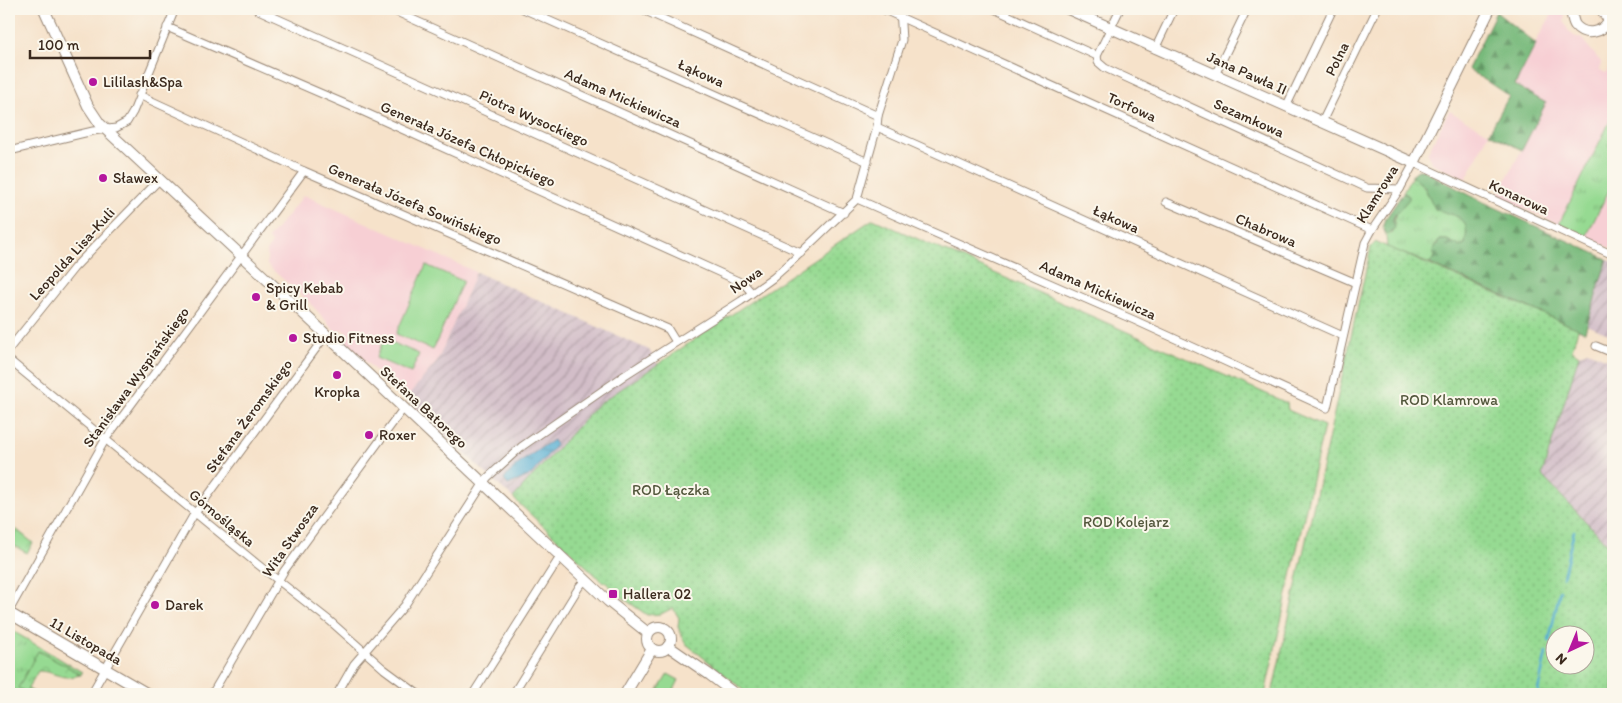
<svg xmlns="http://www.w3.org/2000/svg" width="1622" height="703" font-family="Itim,sans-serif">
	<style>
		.built { fill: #f7cfd4 }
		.industrial { fill: url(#industrial-furrows) }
		.grass { fill: url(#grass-tufts); stroke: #688258 }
		.forest { fill: url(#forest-firs); stroke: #5a724d }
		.park { fill: url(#park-crowns); stroke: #688258 }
		.garden { fill: url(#garden-dots); stroke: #688258; fill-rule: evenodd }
		.pitch { fill: #96da92; stroke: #688258 }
		.water { fill: url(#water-ripples); stroke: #486c78 }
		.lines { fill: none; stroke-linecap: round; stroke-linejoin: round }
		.stream { stroke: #56aed3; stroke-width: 2.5 }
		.street-casing { stroke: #988674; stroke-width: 9 }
		.secondary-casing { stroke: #988674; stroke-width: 12 }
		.street { stroke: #fff; stroke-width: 7 }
		.secondary { stroke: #fff; stroke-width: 10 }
		.poi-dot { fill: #b5179e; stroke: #fbf7ec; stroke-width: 2 }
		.labels { text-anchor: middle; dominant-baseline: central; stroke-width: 4; stroke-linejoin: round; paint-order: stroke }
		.street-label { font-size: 15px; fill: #3b2a1e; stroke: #fbf7ec }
		.poi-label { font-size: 15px; fill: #3b2a1e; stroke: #fbf7ec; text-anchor: start }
		.park-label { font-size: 15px; fill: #52563b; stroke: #fbf7ec }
	</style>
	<defs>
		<pattern id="industrial-furrows" width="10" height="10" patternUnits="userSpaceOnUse" patternTransform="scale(1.25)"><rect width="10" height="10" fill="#d2bdc8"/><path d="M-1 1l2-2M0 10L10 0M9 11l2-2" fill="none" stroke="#ac9aa2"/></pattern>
		<pattern id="grass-tufts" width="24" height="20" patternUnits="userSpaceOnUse" patternTransform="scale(1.25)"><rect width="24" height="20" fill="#96da92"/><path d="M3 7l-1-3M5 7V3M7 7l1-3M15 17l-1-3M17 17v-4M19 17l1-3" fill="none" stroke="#82bb7d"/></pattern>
		<pattern id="forest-firs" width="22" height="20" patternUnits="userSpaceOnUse" patternTransform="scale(1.25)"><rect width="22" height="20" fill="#78ba7c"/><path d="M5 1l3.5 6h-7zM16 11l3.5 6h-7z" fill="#649765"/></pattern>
		<pattern id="park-crowns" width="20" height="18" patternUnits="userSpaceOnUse" patternTransform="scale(1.25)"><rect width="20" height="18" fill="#96da92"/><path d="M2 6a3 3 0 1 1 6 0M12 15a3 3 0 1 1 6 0" fill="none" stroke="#82bb7d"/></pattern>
		<pattern id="garden-dots" width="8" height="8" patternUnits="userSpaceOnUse" patternTransform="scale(1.25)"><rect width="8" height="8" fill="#96da92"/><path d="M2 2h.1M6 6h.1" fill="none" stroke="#82bb7d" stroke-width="1.8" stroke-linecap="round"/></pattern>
		<pattern id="water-ripples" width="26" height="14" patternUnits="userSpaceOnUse" patternTransform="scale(1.25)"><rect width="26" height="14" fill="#56aed3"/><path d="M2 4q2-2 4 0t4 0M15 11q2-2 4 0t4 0" fill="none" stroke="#488eab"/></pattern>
	</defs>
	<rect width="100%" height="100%" fill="#fbf7ec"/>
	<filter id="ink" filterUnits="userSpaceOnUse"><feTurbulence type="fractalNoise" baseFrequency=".02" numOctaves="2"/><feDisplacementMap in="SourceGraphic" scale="10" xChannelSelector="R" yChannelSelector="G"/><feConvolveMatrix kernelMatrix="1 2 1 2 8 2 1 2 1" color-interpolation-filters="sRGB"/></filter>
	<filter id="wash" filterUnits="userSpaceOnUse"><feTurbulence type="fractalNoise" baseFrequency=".0096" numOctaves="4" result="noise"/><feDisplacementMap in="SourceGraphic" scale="20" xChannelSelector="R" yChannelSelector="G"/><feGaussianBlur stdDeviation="1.12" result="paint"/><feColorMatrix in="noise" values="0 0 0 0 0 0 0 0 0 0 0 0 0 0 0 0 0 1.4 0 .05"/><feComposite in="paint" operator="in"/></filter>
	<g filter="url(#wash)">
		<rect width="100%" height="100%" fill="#f6e2ca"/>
		<g class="built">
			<polygon points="1555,9 1565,9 1564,22 1568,30 1574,36 1582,39 1601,62 1600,70 1606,73 1613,60 1613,115 1559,224 1497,197 1546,103 1515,85 1536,44 1535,43"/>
			<polygon points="1449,111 1489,133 1466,179 1432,163 1427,154"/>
			<polygon points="1613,182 1613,249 1586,237"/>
			<polygon points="304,195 476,272 437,362 405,399 342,339 347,333 341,329 337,333 309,302 267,265 267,251 272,243 268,239"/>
		</g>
		<g class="industrial">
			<polygon points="1607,259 1613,262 1613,336 1587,325"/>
			<polygon points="476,272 649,350 658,364 596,406 513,498 405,399 437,362"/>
			<polygon points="1587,351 1613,361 1613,550 1543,477 1542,474 1579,355"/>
		</g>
		<g class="grass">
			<polygon points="1613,115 1613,182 1586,237 1559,224"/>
			<path d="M1412,176C1428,186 1427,200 1439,209C1447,215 1461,214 1466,224C1469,230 1466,238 1465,244L1459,246L1447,240H1440L1436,244L1434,257L1430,264L1387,247L1386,235L1391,233L1395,225C1391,217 1403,202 1407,194L1403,193Z"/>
			<polygon points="11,630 82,672 81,675 75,676 79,674 39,651 26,692 28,689 37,694 21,694 9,687 9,679 11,678 9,676 9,631"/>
		</g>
		<g class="forest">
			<polygon points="1496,12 1536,44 1515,85 1546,103 1522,150 1489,133 1509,96 1468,69"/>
			<path d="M1418,170H1423L1477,199L1607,259L1585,332L1430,264L1434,257L1433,250L1440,240H1447L1460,246L1465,244C1471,215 1457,217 1435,209L1424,186L1412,176L1414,173Z"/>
			<polygon points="1403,193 1409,196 1409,199 1394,216 1393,221 1395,228 1386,235 1383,227 1384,221"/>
		</g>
		<g class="park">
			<polygon points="16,529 33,543 27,553 9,543"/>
			<path d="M38,651L60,663L67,665L68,667L80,674C63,682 54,671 38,671L26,692L18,688Z"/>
			<polygon points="668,674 679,680 672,694 661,694 657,692"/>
		</g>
		<g class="garden">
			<polygon points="873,219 1287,403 1288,410 1324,426 1265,694 747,694 734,682 685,643 678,627 679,618 673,608 661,614 647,615 627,601 605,582 604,583 513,498 596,406"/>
			<path d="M1376,242L1578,329L1572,350L1579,355L1542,474L1543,477L1613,550V694H1272L1358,305L1371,247ZM1554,636H1584V666H1554Z"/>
		</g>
		<g class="pitch">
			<polygon points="426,265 463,281 433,350 396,334"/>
			<polygon points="384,339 419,354 411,373 376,358"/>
		</g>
		<path class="water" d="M553,440L556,445L531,475L508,485L504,480C512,466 539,449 553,440Z"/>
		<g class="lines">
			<g class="stream">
				<polyline points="1563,577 1574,531"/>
				<polyline points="1549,641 1560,590"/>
				<polyline points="1538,691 1546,653"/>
			</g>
		</g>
	</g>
	<g filter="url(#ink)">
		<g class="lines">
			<defs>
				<g id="street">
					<polyline points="256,9 801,253"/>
					<polyline points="390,9 844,213"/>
					<polyline points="523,9 868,162"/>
					<polyline points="641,9 878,116"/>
					<polyline points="882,9 1372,230"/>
					<polyline points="994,9 1097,56"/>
					<polyline points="1120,9 1097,56 1098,62 1105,68 1367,188 1400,189"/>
					<polyline points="167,27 364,112 736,280 744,284 752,293"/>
					<polyline points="1155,49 1174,9"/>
					<polyline points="1215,75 1247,9"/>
					<polyline points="139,95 304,171 668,329 676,342"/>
					<polyline points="1286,107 1333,9"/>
					<polyline points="1322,122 1377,9"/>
					<polyline points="877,127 1343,336"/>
					<polyline points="9,151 93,131 116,128 127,122 133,112 175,9"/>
					<polyline points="857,199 1134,320 1327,408 1365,243 1372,230 1400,189 1414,163 1613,255"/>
					<polyline points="1166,202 1356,283"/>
					<polyline points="1596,346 1613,353"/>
					<polyline points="9,349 74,268 159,180"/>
					<polyline points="9,360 256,563 330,621 384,669 418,694"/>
					<polyline points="9,611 105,440 304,171"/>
					<polyline points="91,694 193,516 326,335"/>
					<polyline points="212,694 284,571 403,409"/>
					<polyline points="337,694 354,664 405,605 487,478 521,447 625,375 741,301 773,278 791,262 857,199 877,127 878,116 902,40 900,9"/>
					<polyline points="473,694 560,557"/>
					<polyline points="513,694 579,587 585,580"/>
				</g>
				<g id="secondary">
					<polyline points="44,9 88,106 100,124 319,328 608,601 648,633"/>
					<polyline points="1068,9 1414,163 1490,9"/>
					<path d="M1571,9C1572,14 1572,20 1575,25C1585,37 1603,33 1609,20"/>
					<polyline points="1601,9 1612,24"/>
					<polyline points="9,613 148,694"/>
					<circle cx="659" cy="639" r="12"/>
					<polyline points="668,646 710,675 735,694"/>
					<polyline points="625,694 652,649"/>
				</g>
			</defs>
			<use href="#street" class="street-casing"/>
			<use href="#secondary" class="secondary-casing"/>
			<use href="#street" class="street"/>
			<use href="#secondary" class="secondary"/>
		</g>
	</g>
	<g class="poi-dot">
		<circle cx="93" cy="82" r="5"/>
		<circle cx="103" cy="178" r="5"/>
		<circle cx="256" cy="297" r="5"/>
		<circle cx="293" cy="338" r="5"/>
		<circle cx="337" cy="375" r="5"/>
		<circle cx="369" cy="435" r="5"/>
		<rect x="608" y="589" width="10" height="10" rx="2.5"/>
		<circle cx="155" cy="605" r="5"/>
	</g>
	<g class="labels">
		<g class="street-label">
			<text transform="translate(1337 59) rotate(-64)">Polna</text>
			<text transform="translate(701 73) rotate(24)">Łąkowa</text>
			<text transform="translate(1247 73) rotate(24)">Jana Pawła II</text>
			<text transform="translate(623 98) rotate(24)">Adama Mickiewicza</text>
			<text transform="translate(1132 107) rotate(24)">Torfowa</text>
			<text transform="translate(534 118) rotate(24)">Piotra Wysockiego</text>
			<text transform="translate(1249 118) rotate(24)">Sezamkowa</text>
			<text transform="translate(468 144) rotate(24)">Generała Józefa Chłopickiego</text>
			<text transform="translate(1377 194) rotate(-58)">Klamrowa</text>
			<text transform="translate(1519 197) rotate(25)">Konarowa</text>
			<text transform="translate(415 204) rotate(23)">Generała Józefa Sowińskiego</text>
			<text transform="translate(1116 219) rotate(24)">Łąkowa</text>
			<text transform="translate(1266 230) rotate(23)">Chabrowa</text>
			<text transform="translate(72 254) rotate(-48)">Leopolda Lisa-Kuli</text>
			<text transform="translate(746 280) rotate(-35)">Nowa</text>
			<text transform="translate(1098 290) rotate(24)">Adama Mickiewicza</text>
			<text transform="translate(136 377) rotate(-54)">Stanisława Wyspiańskiego</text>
			<text transform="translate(424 407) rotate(43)">Stefana Batorego</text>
			<text transform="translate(249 416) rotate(-54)">Stefana Żeromskiego</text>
			<text transform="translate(222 518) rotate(40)">Górnośląska</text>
			<text transform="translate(290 540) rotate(-55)">Wita Stwosza</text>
			<text transform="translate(86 641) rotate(30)">11 Listopada</text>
		</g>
		<g class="poi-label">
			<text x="103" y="82">Lililash&amp;Spa</text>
			<text x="113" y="178">Sławex</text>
			<text x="266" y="288">Spicy Kebab<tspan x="266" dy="17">&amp; Grill</tspan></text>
			<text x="303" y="338">Studio Fitness</text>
			<text x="337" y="392" text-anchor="middle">Kropka</text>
			<text x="379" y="435">Roxer</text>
			<text x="623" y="594">Hallera 02</text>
			<text x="165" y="605">Darek</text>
		</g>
		<g class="park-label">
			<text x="1449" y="400">ROD Klamrowa</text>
			<text x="671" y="490">ROD Łączka</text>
			<text x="1126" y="522">ROD Kolejarz</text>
		</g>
	</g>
	<rect width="1622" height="703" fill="none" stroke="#fbf7ec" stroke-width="30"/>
	<g transform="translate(1570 650) rotate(224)"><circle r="24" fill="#fbf7ec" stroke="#aea59a"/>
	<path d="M0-4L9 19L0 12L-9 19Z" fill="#b5179e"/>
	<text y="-8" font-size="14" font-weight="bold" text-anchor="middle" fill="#3b2a1e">N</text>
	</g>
	<path d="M30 50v8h120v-8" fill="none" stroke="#3b2a1e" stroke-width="2.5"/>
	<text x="38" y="50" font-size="15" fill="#3b2a1e" stroke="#fbf7ec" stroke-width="4" paint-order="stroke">100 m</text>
</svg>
